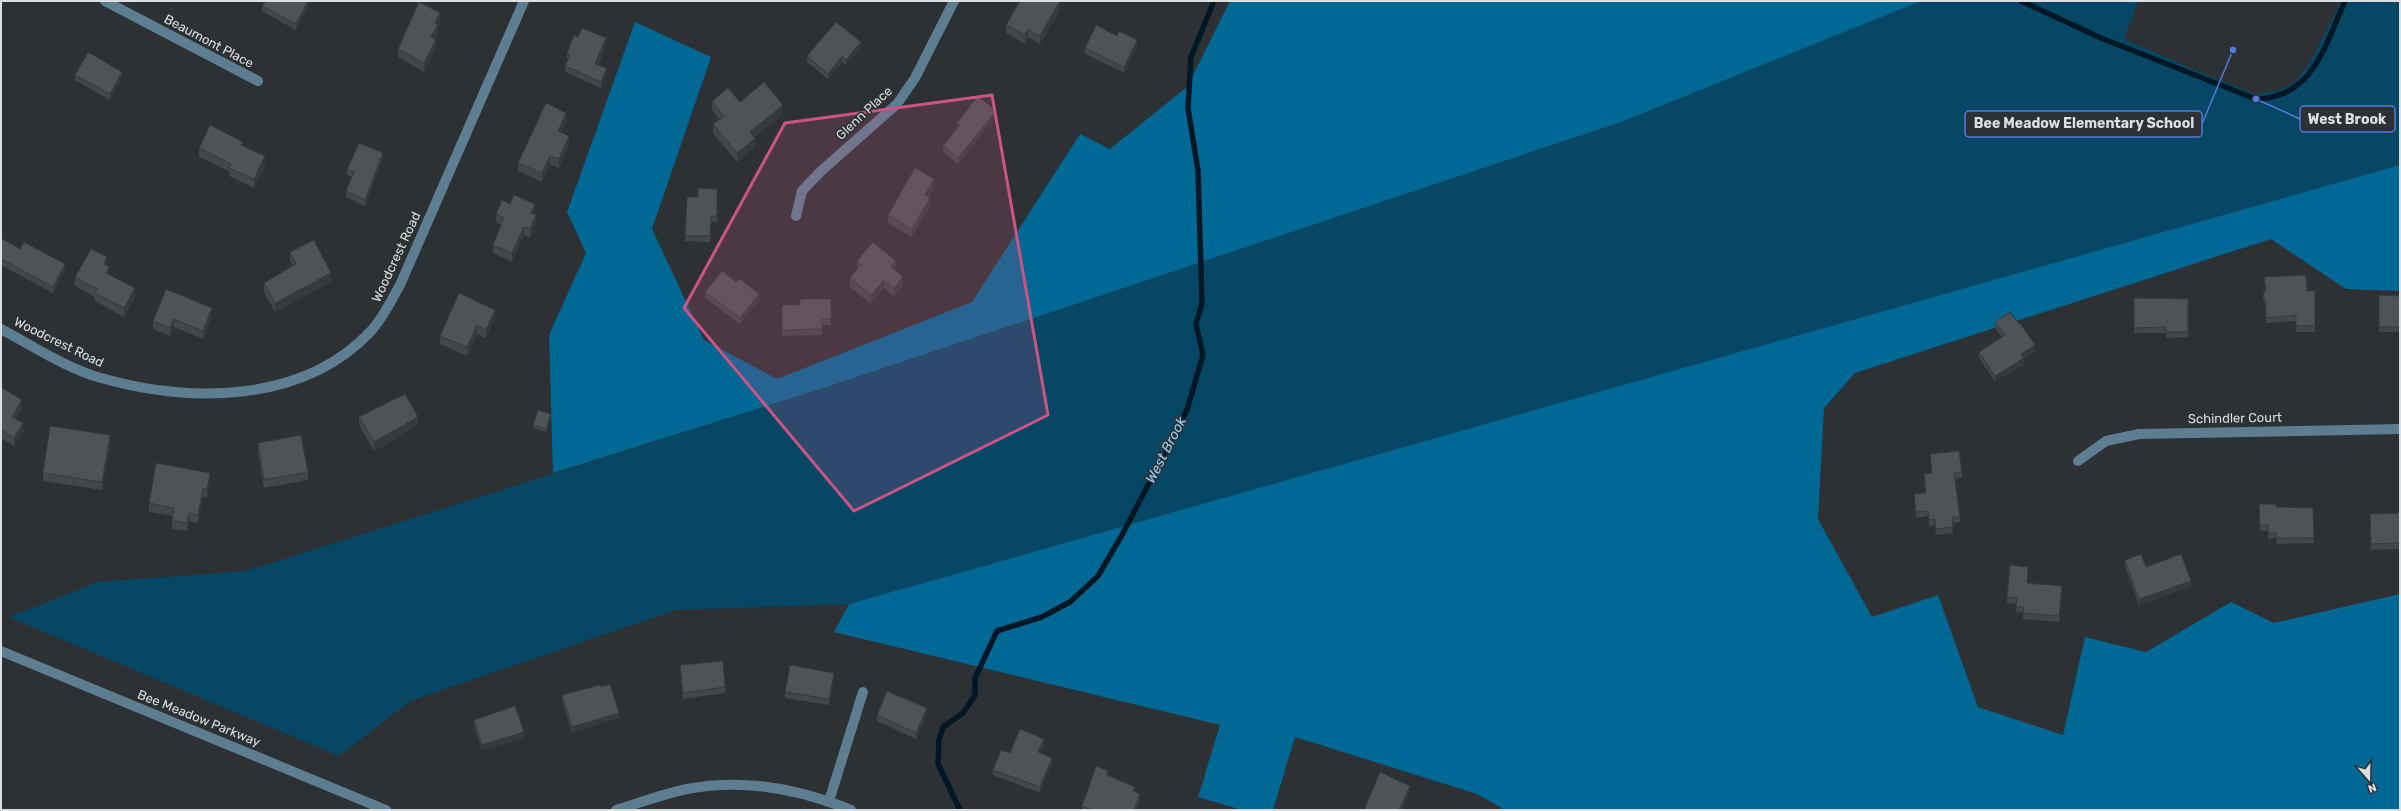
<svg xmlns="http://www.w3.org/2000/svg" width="2401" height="811" font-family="Rubik,sans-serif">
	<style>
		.green { fill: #074766 }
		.forest { fill: #006895 }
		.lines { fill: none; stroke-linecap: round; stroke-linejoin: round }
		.stream { stroke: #001826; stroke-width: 5.5 }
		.minor { stroke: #5d7d91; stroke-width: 10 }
		.wall { fill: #43474a }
		.shaded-wall { fill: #373a3c }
		.building { fill: #4e5356; stroke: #373a3c }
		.marked { fill: #ca5483; fill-opacity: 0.2; stroke: #ca5483; stroke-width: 3; stroke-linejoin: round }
		.labels { text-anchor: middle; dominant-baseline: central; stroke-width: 3.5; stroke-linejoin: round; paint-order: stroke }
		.street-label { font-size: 13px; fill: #dcdfe1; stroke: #2d3134 }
		.water-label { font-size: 14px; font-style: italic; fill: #92cef4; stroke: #2d3134 }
		.leader { fill: none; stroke: #567adb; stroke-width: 1.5 }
		.callout-dot { fill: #567adb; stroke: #2d3134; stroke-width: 1.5 }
		.callout { fill: #2d3134; stroke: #567adb; stroke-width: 1.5 }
		.callout-label { font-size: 14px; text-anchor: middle; font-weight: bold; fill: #dcdfe1 }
	</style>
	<rect width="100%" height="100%" fill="#2d3134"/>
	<polygon class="green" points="1921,1 2138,1 2124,39 2192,69 2255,94 2277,91 2295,82 2311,61 2341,1 2400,1 2400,165 849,604 676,610 410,701 339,756 9,617 98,582 246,571 821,389 1621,122"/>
	<g class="forest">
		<polygon points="1230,1 1921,1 1621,122 821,389 553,473 549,335 586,253 567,212 635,22 711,57 652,229 704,340 777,379 972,302 1080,134 1110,149 1187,87"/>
		<polygon points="2400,165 2400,291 2346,289 2271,239 1855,373 1824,408 1818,519 1872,617 1938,595 1978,707 2063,735 2085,637 2146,652 2231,602 2274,623 2400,594 2400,810 1505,810 1477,794 1295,737 1273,810 1242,810 1198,797 1220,725 834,632 849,604"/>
	</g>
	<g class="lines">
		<g class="stream">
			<path d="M2021,1L2101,38L2256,99C2313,98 2325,45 2345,1"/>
			<polyline points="960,810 938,764 939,740 943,727 963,713 975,695 975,678 997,631 1042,617 1070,602 1098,576 1122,535 1187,410 1203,355 1196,324 1202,303 1198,171 1188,108 1191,57 1214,1"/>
		</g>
		<g class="minor">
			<polyline points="105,1 258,81"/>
			<polyline points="796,216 802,191 820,172 897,104 915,78 954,1"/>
			<path d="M1,329C33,346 66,368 101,378C190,403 303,404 371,331C383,318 391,301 400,285L524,1"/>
			<polyline points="2078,461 2106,441 2139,434 2400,429"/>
			<polyline points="1,651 386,810"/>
			<polyline points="829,801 863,692"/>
			<path d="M616,810C639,803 663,794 687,789C743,778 799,789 851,810"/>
		</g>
	</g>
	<g class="wall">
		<polygon points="1060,1 1060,9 1040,44 1028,37 1025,44 1006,33 1006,25"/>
		<polygon points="262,6 308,7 296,30 262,11"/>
		<polygon points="440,21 438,27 438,33 435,38 436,47 424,72 398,57 398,49"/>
		<polygon points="1117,36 1137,46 1124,73 1085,54 1085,48"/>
		<polygon points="578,37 606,44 598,65 607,74 601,88 565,72 565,66 568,60 567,59 567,53"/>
		<polygon points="861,48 846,65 842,62 828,79 807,62 807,56"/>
		<polygon points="75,75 122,77 110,100 75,80"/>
		<polygon points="712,101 740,102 783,114 754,137 755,147 737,162 713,133 713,124 719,119 712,110"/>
		<polygon points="996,116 958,164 943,152 943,146 957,128 957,123"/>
		<polygon points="566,121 561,132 569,144 559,168 550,164 542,182 518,171 518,163"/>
		<polygon points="243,146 265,165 254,188 229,176 229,171 199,157 199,148"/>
		<polygon points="383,159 365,206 346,197 346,191 352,177 347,175 347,170"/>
		<polygon points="934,188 928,197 930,206 912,237 888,223 888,215"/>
		<polygon points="717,189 717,222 711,222 710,242 685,241 687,197 698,197"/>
		<polygon points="510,204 535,212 534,215 536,224 530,238 524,235 512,262 493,253 493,245 501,225 496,222 496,214"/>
		<polygon points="1,238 20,249 65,270 53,293 1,265"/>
		<polygon points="290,252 331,282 275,312 264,292 264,283 293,266 290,261"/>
		<polygon points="857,261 896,270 895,271 903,286 894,297 884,288 871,304 850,287 850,278 857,269"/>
		<polygon points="107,266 109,274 135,297 124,317 95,301 95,297 75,286 75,277"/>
		<polygon points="2264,277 2307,291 2315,291 2315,332 2296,332 2296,321 2266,323 2266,308 2263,299 2263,294 2265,290"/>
		<polygon points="736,282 759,300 740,324 705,298 705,292"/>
		<polygon points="2379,295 2400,296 2400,332 2379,332"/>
		<polygon points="2134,298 2188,299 2188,337 2166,338 2166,333 2134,333"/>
		<polygon points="831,299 831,325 822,325 822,335 782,336 782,305 800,305"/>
		<polygon points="212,316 203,339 174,327 170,336 153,329 153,321"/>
		<polygon points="495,318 486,338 477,334 467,356 440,344 440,336"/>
		<polygon points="1995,322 2035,351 2024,358 2024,364 1995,381 1979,358 1979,352 2002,337 1995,328"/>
		<polygon points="1,387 22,408 15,419 23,431 14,446 1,438"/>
		<polygon points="359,417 418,425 374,451 359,425"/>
		<polygon points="551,417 546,432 533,428 533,425"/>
		<polygon points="258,443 308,472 308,480 264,488 258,452"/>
		<polygon points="110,444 102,490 43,481 43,473"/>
		<polygon points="1930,454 1962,472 1962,478 1955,479 1960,517 1960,522 1952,523 1953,533 1936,535 1935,525 1929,526 1928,516 1916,518 1914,494 1925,493 1924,474 1932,473"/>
		<polygon points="210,481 207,497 203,497 198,523 189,521 187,531 172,529 172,520 173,516 149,512 149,503"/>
		<polygon points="2259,504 2276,507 2313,508 2314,543 2277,544 2276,538 2268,539 2268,531 2260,531"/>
		<polygon points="2400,513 2400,549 2371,550 2370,514"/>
		<polygon points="2125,560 2146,567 2191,586 2139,605 2125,566"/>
		<polygon points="2028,573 2027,583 2062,592 2059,622 2023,619 2023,613 2016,612 2016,604 2007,603 2007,597"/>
		<polygon points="680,665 725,687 725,693 683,699"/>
		<polygon points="834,678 829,705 785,698 785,692"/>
		<polygon points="601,687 619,718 572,733 562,701 562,695"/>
		<polygon points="927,714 916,739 877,721 877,715"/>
		<polygon points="474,720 524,738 482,750 474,726"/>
		<polygon points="1044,745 1040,753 1052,763 1040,793 993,775 993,770 1010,753"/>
		<polygon points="1108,775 1135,792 1140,800 1136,810 1082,810 1082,806"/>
	</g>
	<g class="shaded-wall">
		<polygon points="308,1 308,7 296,30 296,24"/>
		<polygon points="1060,1 1060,9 1040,44 1040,36"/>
		<polygon points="440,13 440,21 438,27 438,33 431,45 431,37 435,23"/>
		<polygon points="1028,29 1028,37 1025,44 1025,35"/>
		<polygon points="606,38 606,44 595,69 595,64"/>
		<polygon points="436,39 436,47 424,72 424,63"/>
		<polygon points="1137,40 1137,46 1124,73 1124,67"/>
		<polygon points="861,42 861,48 846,65 846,60"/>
		<polygon points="842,56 842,62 828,79 828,74"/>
		<polygon points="607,68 607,74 601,88 601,82"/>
		<polygon points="122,72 122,77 110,100 110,94"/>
		<polygon points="783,105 783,114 750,141 750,132"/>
		<polygon points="996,111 996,116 958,164 958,158"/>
		<polygon points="566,113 566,121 558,139 558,131"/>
		<polygon points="569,136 569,144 559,168 559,159"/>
		<polygon points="755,139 755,147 737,162 737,153"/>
		<polygon points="383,153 383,159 365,206 365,200"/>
		<polygon points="265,156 265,165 254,188 254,179"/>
		<polygon points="550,156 550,164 542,182 542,173"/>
		<polygon points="934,179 934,188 925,204 925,195"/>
		<polygon points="930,198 930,206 912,237 912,229"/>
		<polygon points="535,204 535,212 531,222 531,213"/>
		<polygon points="536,215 536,224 530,238 530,229"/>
		<polygon points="524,227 524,235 512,262 512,253"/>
		<polygon points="107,257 107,266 104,264"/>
		<polygon points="896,261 896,270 891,276 891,267"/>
		<polygon points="65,264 65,270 53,293 53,287"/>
		<polygon points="109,267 109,276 106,273"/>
		<polygon points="331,273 331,282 275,312 275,303"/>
		<polygon points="903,277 903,286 894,297 894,288"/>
		<polygon points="884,280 884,288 871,304 871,295"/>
		<polygon points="135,288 135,297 124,317 124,308"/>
		<polygon points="759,294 759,300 740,324 740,318"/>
		<polygon points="212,308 212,316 203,339 203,331"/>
		<polygon points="495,310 495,318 486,338 486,330"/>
		<polygon points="174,319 174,327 170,336 170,328"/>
		<polygon points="477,325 477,334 467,356 467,347"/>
		<polygon points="2035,345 2035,351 2024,358 2024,364 1995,381 1995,376 2021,354"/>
		<polygon points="22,400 22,408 12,425 12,417"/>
		<polygon points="551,414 551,417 546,432 546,429"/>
		<polygon points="418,417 418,425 374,451 374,442"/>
		<polygon points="23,423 23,431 14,446 14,438"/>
		<polygon points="110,435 110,444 102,490 102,482"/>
		<polygon points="210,473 210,481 207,497 207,489"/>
		<polygon points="203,488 203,497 198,523 198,515"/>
		<polygon points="189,513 189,521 187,531 187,523"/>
		<polygon points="2191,581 2191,586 2139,605 2139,599"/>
		<polygon points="2062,586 2062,592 2059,622 2059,616"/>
		<polygon points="834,673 834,678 829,705 829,699"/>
		<polygon points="927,708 927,714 916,739 916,733"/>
		<polygon points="619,713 619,718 572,733 572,727"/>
		<polygon points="524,732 524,738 482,750 482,745"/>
		<polygon points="1044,739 1044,745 1038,758 1038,752"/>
		<polygon points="1052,758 1052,763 1040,793 1040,787"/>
		<polygon points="1410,786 1410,792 1402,810 1399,810"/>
		<polygon points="1140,794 1140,800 1136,810 1134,810"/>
	</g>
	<g class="building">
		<polygon points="265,1 308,1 296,24 262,6"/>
		<polygon points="1020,1 1060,1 1040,36 1028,29 1025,35 1006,25"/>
		<polygon points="419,2 440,13 435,23 438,24 431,37 436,39 424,63 398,49"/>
		<polygon points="836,22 861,42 846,60 842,56 828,74 807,56"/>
		<polygon points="1096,25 1117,36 1119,31 1137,40 1124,67 1085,48"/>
		<polygon points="582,28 606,38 595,64 607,68 601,82 565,66 570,55 567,53 574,35 578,37"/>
		<polygon points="88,52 122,72 110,94 75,75"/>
		<polygon points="764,82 783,105 750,132 755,139 737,153 713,124 724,116 712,101 728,88 740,102"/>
		<polygon points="978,96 996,111 958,158 943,146 960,125 957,123"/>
		<polygon points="546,103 566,113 558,131 569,136 559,159 550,156 542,173 518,163"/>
		<polygon points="210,125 243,142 241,145 265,156 254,179 229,168 231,164 199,148"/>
		<polygon points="359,143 383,153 365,200 346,191 354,172 347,170"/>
		<polygon points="915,168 934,179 925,195 930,198 912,229 888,215"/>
		<polygon points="698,188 717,189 717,216 711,216 710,236 685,236 687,197 698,197"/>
		<polygon points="514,195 535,204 531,213 536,215 530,229 524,227 512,253 493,245 504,218 496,214 502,200 510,204"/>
		<polygon points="1,238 20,249 24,242 65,264 53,287 1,259"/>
		<polygon points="314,240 331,273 275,303 264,283 296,264 290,252"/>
		<polygon points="873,242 896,261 891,267 903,277 894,288 884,280 871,295 850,278 861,264 857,261"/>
		<polygon points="91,249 107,257 104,264 109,267 106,273 135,288 124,308 95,293 97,289 75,277"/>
		<polygon points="722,271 736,282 740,279 759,294 740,318 705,292"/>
		<polygon points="2306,275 2307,291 2315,291 2315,326 2296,326 2296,315 2266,318 2266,302 2263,294 2266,289 2264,277"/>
		<polygon points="166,289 212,308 203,331 174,319 170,328 153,321"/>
		<polygon points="459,293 495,310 486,330 477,325 467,347 440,336"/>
		<polygon points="2379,295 2400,296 2400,327 2379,327"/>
		<polygon points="2134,298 2188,299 2188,332 2166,332 2166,327 2134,328"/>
		<polygon points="800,299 831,299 831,319 822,319 822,329 782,330 782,305 800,305"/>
		<polygon points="2010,312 2019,324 2020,323 2035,345 2021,354 2024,358 1995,376 1979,352 2005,335 1995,322"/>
		<polygon points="1,387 22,400 12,417 23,423 14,438 1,430"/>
		<polygon points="405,394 418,417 374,442 359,417"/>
		<polygon points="538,410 551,414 546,429 533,425"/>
		<polygon points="50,426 110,435 102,482 43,473"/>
		<polygon points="301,435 308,472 264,480 258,443"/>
		<polygon points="1959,451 1962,472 1954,473 1960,517 1952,517 1953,527 1936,529 1935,519 1929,520 1928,511 1916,512 1914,494 1926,493 1924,474 1932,473 1930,454"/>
		<polygon points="156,463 210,473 207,489 203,488 198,515 189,513 187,523 172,520 174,508 149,503"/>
		<polygon points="2259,504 2276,504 2276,507 2313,508 2314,538 2277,538 2276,533 2268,533 2268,525 2260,525"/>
		<polygon points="2400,513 2400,543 2371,544 2370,514"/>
		<polygon points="2141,554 2146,567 2181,554 2191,581 2139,599 2125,560"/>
		<polygon points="2010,565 2028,567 2027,583 2062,586 2059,616 2023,613 2024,607 2016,607 2017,598 2007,597"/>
		<polygon points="723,661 725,687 683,693 680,665"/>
		<polygon points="790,665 834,673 829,699 785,692"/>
		<polygon points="610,684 619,713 572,727 562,695 600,685 601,687"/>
		<polygon points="887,691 927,708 916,733 877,715"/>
		<polygon points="515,706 524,732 482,745 474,720"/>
		<polygon points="1020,729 1044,739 1038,752 1052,758 1040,787 993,770 1001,750 1010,753"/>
		<polygon points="1096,766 1108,771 1107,775 1135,787 1133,791 1140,794 1134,810 1092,810 1082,806"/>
		<polygon points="1380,772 1410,786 1399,810 1364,810"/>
	</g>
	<path class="marked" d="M992,95L1048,415L854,511L684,308L785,123Z"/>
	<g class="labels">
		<g class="street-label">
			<text transform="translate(209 41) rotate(28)">Beaumont Place</text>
			<text transform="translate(864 113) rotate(-43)">Glenn Place</text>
			<text transform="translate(396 257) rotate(-65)">Woodcrest Road</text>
			<text transform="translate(59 342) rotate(26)">Woodcrest Road</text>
			<text transform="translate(2235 418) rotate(-1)">Schindler Court</text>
			<text transform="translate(199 718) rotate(22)">Bee Meadow Parkway</text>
		</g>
		<g class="water-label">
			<text transform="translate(1166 450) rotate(-63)">West Brook</text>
		</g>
	</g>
	<path class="leader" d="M2256 99L2300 119M2233 50L2202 124"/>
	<g class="callout-dot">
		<circle cx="2256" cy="99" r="4"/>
		<circle cx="2233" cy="50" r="4"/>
	</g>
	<g class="callout">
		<rect x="2300" y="106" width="95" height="26" rx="4"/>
		<rect x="1965" y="111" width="237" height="26" rx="4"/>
	</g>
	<g class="callout-label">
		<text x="2347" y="124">West Brook</text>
		<text x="2084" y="128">Bee Meadow Elementary School</text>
	</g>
	<rect width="2401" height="811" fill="none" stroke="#dcdfe1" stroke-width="4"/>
	<g transform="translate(2369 779) rotate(160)" stroke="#2d3134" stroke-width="3" paint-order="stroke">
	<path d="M0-3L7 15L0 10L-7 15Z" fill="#dcdfe1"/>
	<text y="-6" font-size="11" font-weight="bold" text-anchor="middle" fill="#dcdfe1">N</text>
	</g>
</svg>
